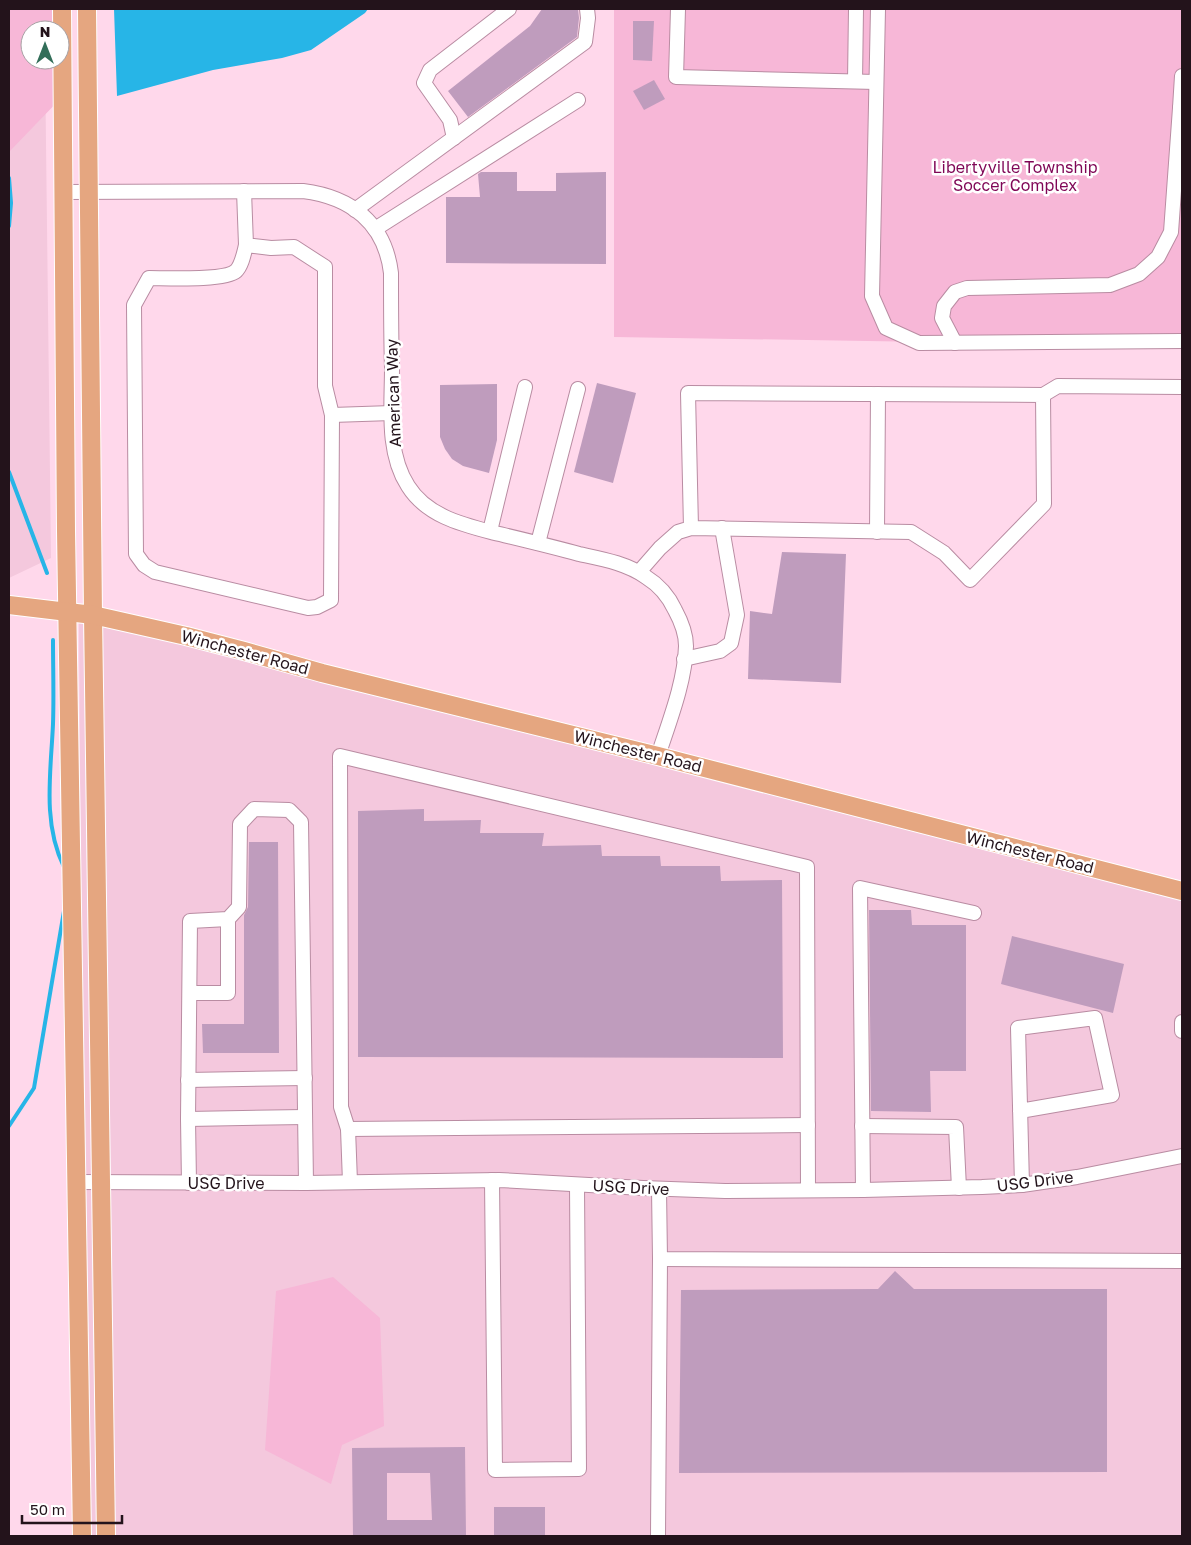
<svg xmlns="http://www.w3.org/2000/svg" width="1191" height="1545" font-family="'Golos Text',sans-serif">
	<style>
		.built { fill: #f4c8dd }
		.green { fill: #f7b7d7; fill-rule: evenodd }
		.water { fill: #27b5e7 }
		.lines { fill: none; stroke-linecap: round; stroke-linejoin: round }
		.stream { stroke: #27b5e7; stroke-width: 4 }
		.building { fill: #bf9cbd; fill-rule: evenodd }
		.minor-casing { stroke: #b98ca2; stroke-width: 16 }
		.major-casing { stroke: #fff; stroke-width: 20 }
		.minor { stroke: #fff; stroke-width: 14 }
		.major { stroke: #e5a680; stroke-width: 18 }
		.labels { text-anchor: middle; dominant-baseline: central; stroke-width: 5; stroke-linejoin: round; paint-order: stroke }
		.park-label { font-size: 16px; fill: #7f0656; stroke: #fff }
		.street-label { font-size: 16px; fill: #23131b; stroke: #fff }
	</style>
	<rect width="100%" height="100%" fill="#ffd8eb"/>
	<g class="built">
		<polygon points="9,9 30,30 30,60 45,60 51,558 9,578"/>
		<polygon points="79,620 133,624 1182,891 1182,1536 87,1536 83,1185"/>
	</g>
	<g class="green">
		<path d="M9,9H62V97L9,152ZM30,30H60V60H30Z"/>
		<polygon points="614,9 1182,9 1182,346 614,337"/>
		<polygon points="333,1277 380,1318 384,1426 342,1445 331,1484 265,1450 276,1291"/>
	</g>
	<polygon class="water" points="114,9 368,9 365,13 311,50 282,58 213,70 117,96"/>
	<g class="lines">
		<g class="stream">
			<polyline points="9,178 11,203 9,226"/>
			<polyline points="9,472 47,573"/>
			<path d="M53,640C53,668 54,696 53,724C51,771 42,823 64,867"/>
			<polyline points="9,1126 34,1088 64,911"/>
		</g>
	</g>
	<g class="building">
		<polygon points="542,9 578,9 579,18 577,37 468,117 448,91 530,26"/>
		<polygon points="633,21 654,21 652,61 633,60"/>
		<polygon points="654,80 665,99 644,110 633,91"/>
		<polygon points="481,172 517,172 517,191 556,191 556,173 606,172 606,264 446,263 446,197 480,197 478,174"/>
		<polygon points="597,383 636,393 613,483 574,472"/>
		<polygon points="497,384 497,440 489,473 463,466 452,459 445,449 440,437 440,385"/>
		<polygon points="782,552 846,554 841,683 748,679 750,611 772,614"/>
		<polygon points="424,809 424,821 481,820 480,833 544,833 542,846 601,845 602,856 660,856 661,866 720,866 721,881 782,880 783,1058 358,1057 358,811"/>
		<polygon points="249,842 278,842 279,1053 203,1053 202,1024 244,1024 244,915 248,907"/>
		<polygon points="869,910 911,910 912,925 966,925 966,1071 930,1071 931,1112 871,1111"/>
		<polygon points="1012,936 1124,964 1113,1013 1001,984"/>
		<polygon points="895,1271 914,1289 1107,1289 1107,1472 679,1473 681,1290 878,1289"/>
		<path d="M465,1447L466,1536H353L352,1448ZM387,1473H430L432,1520H387Z"/>
		<rect x="494" y="1507" width="51" height="29"/>
	</g>
	<g class="lines">
		<defs>
			<g id="minor">
				<polyline points="678,9 676,77 876,82"/>
				<polyline points="878,9 872,296 886,328 919,343 1182,341"/>
				<polyline points="855,81 856,9"/>
				<polyline points="1180,108 1182,76"/>
				<polyline points="454,138 450,120 424,83 430,70 509,9"/>
				<path d="M244,191L246,245L271,248L294,247L325,267V386L332,415L331,600L317,607L308,608L155,572L144,565L136,554L134,305L149,278C166,278 225,281 236,271C242,265 244,253 246,245"/>
				<path d="M63,192L303,191C351,197 385,223 391,273C391,305 391,336 392,368C392,406 386,452 408,486C426,515 460,524 491,532C520,539 550,546 579,554C602,559 626,563 646,577C659,585 669,597 675,610C681,621 686,634 686,646C685,682 669,722 658,756"/>
				<polyline points="355,210 585,42 588,18 587,9"/>
				<polyline points="375,229 578,100"/>
				<polyline points="955,343 942,318 944,306 955,292 967,288 1110,285 1139,274 1158,257 1171,232 1180,108 1182,108"/>
				<polyline points="1043,395 1058,386 1182,387"/>
				<polyline points="332,415 392,413"/>
				<polyline points="490,531 525,387"/>
				<polyline points="877,532 878,394"/>
				<polyline points="538,543 578,389"/>
				<polyline points="639,572 660,548 678,532 691,528 911,532 944,553 970,580 1044,504 1043,395 688,393 691,528"/>
				<polyline points="684,659 720,651 731,643 737,615 722,528"/>
				<polyline points="190,993 228,993 228,919"/>
				<polyline points="1182,1022 1182,1031"/>
				<polyline points="188,1080 305,1078"/>
				<polyline points="1020,1111 1112,1095 1095,1018 1018,1028 1022,1185"/>
				<polyline points="188,1119 305,1117"/>
				<polyline points="862,1126 956,1127 959,1188"/>
				<polyline points="348,1129 808,1125"/>
				<polyline points="492,1180 495,1470 579,1469 577,1185"/>
				<polyline points="77,1182 306,1183 499,1180 643,1188 725,1191 863,1190 982,1187 1022,1185 1077,1177 1182,1156"/>
				<polyline points="350,1182 348,1129 341,1107 340,756 807,867 808,1190"/>
				<polyline points="189,1183 188,1119 190,921 228,919 239,907 240,824 254,809 289,810 301,822 306,1183"/>
				<polyline points="659,1189 660,1259 1182,1261"/>
				<polyline points="863,1190 860,888 974,913"/>
				<polyline points="658,1536 660,1259"/>
			</g>
			<g id="major">
				<polyline points="62,9 66,531 82,1536"/>
				<polyline points="87,9 93,615 106,1536"/>
				<polyline points="9,605 93,615 186,636 244,651 322,673 658,756 1182,891"/>
			</g>
		</defs>
		<use href="#minor" class="minor-casing"/>
		<use href="#major" class="major-casing"/>
		<use href="#minor" class="minor"/>
		<use href="#major" class="major"/>
	</g>
	<g class="labels">
		<g class="park-label">
			<text x="1015" y="167">Libertyville Township<tspan x="1015" dy="18">Soccer Complex</tspan></text>
		</g>
		<g class="street-label">
			<text transform="translate(393 393) rotate(-92)">American Way</text>
			<text transform="translate(245 652) rotate(15)">Winchester Road</text>
			<text transform="translate(638 751) rotate(14)">Winchester Road</text>
			<text transform="translate(1030 852) rotate(14)">Winchester Road</text>
			<text transform="translate(1035 1181) rotate(-7)">USG Drive</text>
			<text x="226" y="1183">USG Drive</text>
			<text transform="translate(631 1187) rotate(3)">USG Drive</text>
		</g>
	</g>
	<rect width="1191" height="1545" fill="none" stroke="#23131b" stroke-width="20"/>
	<g transform="translate(45 45)"><circle r="24" fill="#ffffff" stroke="#a7a1a4"/>
	<path d="M0-4L9 19L0 12L-9 19Z" fill="#326e59"/>
	<text y="-8" font-size="14" font-weight="bold" text-anchor="middle" fill="#23131b">N</text>
	</g>
	<path d="M22 1515v8h100v-8" fill="none" stroke="#23131b" stroke-width="2.5"/>
	<text x="30" y="1515" font-size="15" fill="#23131b" stroke="#ffffff" stroke-width="4" paint-order="stroke">50 m</text>
</svg>
